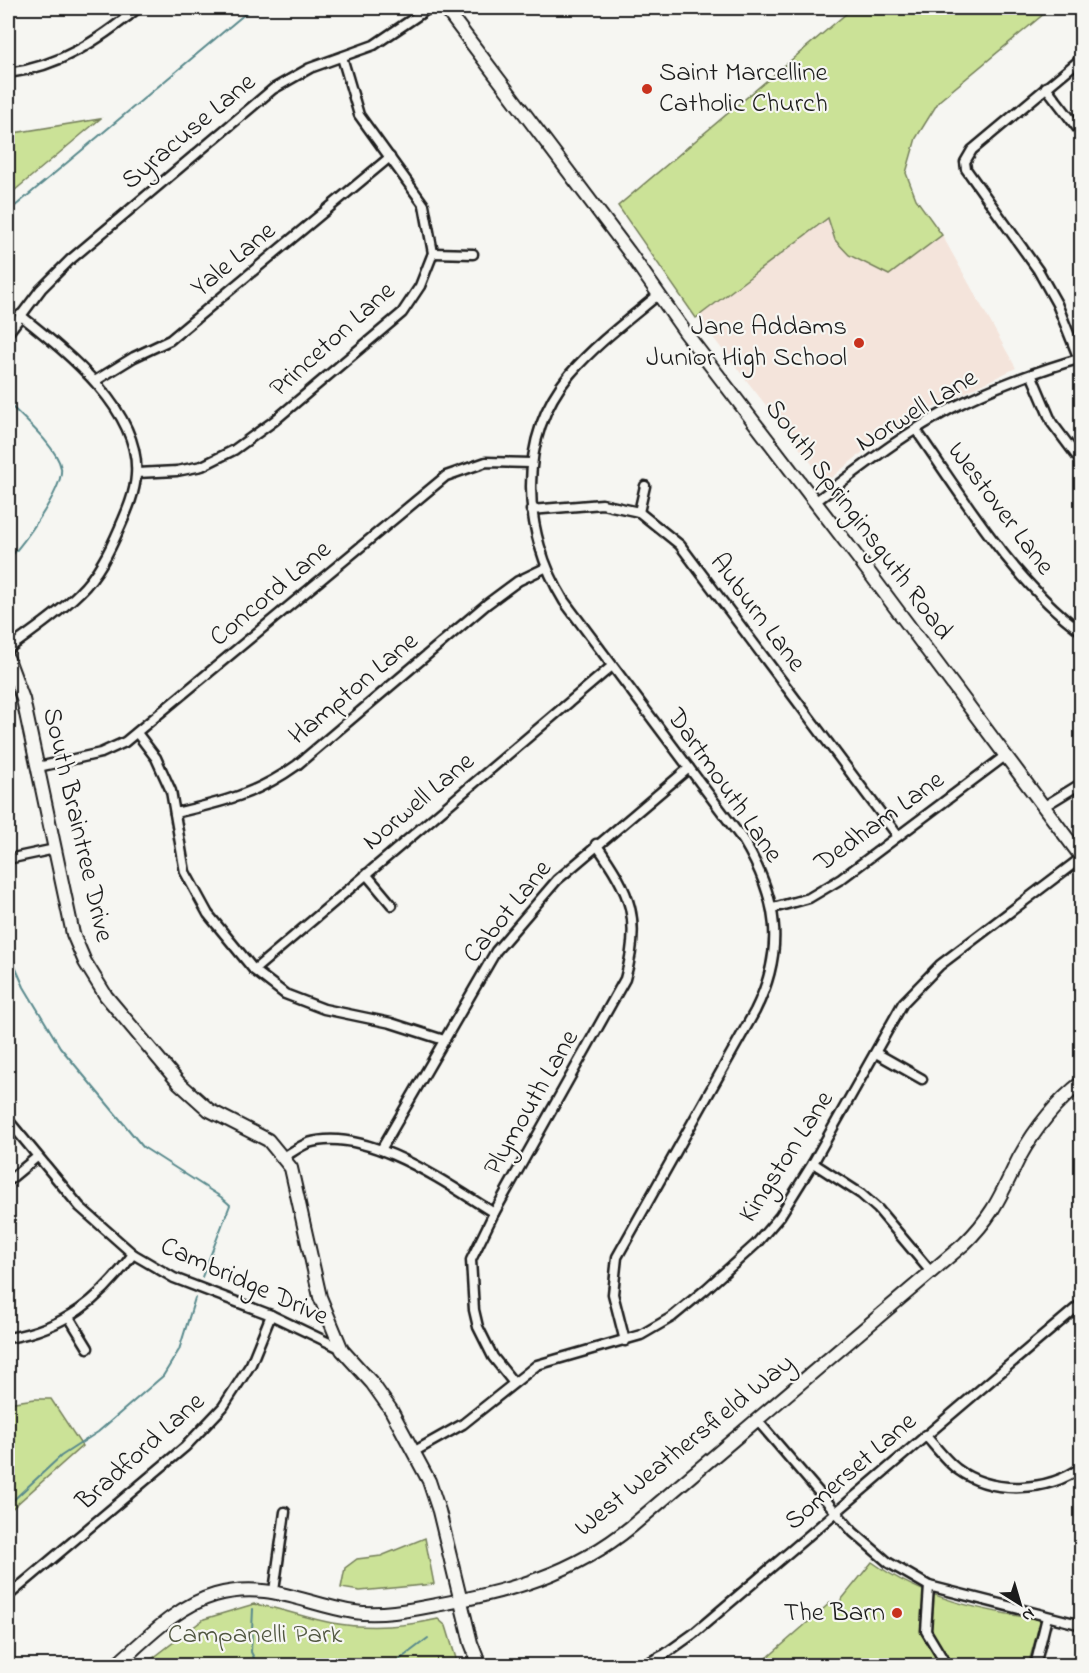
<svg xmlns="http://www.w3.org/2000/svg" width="1089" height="1673" font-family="'Indie Flower',sans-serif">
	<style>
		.built { fill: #f4e4db }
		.green { fill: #cbe297; stroke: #747f5a; stroke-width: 1.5 }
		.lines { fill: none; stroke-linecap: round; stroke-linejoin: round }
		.stream { stroke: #58898c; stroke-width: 2 }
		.street-casing { stroke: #1c1c1c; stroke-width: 13 }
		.secondary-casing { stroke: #1c1c1c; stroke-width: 16 }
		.street { stroke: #f6f6f2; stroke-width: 8 }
		.secondary { stroke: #f6f6f2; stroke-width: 12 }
		.poi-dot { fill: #c8321e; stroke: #f6f6f2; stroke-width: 2 }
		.labels { text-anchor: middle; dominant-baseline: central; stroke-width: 4.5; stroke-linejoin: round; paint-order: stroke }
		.poi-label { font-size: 27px; fill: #1c1c1c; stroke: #f6f6f2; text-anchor: end }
		.street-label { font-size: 27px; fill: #1c1c1c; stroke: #f6f6f2 }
		.park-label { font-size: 27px; fill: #515741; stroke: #f6f6f2 }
	</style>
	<rect width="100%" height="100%" fill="#f6f6f2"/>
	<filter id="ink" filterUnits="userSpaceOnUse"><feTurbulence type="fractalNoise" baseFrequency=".0167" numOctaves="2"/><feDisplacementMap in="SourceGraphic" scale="12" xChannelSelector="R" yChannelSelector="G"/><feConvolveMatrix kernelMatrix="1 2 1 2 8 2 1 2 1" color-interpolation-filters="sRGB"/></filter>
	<g filter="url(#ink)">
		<polygon class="built" points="828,218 835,240 849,255 889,275 942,235 1016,368 920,414 875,442 826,482 697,317"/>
		<g class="green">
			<polygon points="853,8 1051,8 939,101 916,138 906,173 916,199 942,235 889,275 849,255 835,240 828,218 696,318 618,206"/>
			<polygon points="100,119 8,196 8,134"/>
			<polygon points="35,1399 51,1399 82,1446 8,1512 8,1403"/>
			<polygon points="425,1538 434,1584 360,1591 341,1588 345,1568 357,1559 381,1556"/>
			<path d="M872,1562C924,1599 980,1610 1041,1620L1028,1665L758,1666L831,1602L838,1604Z"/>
			<path d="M254,1604C281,1608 305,1618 332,1623C367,1629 403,1627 438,1619L446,1626L458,1665H144L204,1619Z"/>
		</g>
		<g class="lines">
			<g class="stream">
				<polyline points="8,212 252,8"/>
				<path d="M8,403C23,418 57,447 61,468C64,489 22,545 8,560"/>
				<polyline points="8,937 13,962 24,987 60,1047 143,1147 221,1197 230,1205 202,1277"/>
				<polyline points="8,1505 61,1456 98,1432 163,1376 179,1350 195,1298"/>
				<polyline points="253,1609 251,1652 258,1666"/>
				<polyline points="391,1666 428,1638"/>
			</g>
			<defs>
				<g id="street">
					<polyline points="121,8 128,16"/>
					<path d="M8,73C59,67 99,40 138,8"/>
					<polyline points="1046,87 1082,134"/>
					<polyline points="433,253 473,254"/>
					<polyline points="8,333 41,289 70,260 273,89 310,68 374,45 429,8"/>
					<polyline points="1079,359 1057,304 1038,270 966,169 965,162 972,150 1082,58"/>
					<polyline points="1032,376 1052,423 1082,463"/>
					<polyline points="95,381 134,357 170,340 390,157"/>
					<path d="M916,430C965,500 1012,580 1082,632"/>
					<polyline points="137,473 177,471 202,466 234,450 274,421 402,313 420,286 433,253 424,205 359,115 342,57"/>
					<path d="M815,502C859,469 903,434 952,408C988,389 1042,369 1082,358"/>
					<polyline points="531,510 602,504 639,512 680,545 898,836"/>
					<polyline points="639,512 645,486"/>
					<path d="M8,649C32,631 58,614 79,593C98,575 110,550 120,527C127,511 135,493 136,475C141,410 65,351 20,315"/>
					<polyline points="137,733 156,758 171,791 185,872 208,914 254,970 285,994 324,1009 391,1023 444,1040"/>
					<polyline points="38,767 101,753 125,742 446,476 486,462 531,463"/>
					<polyline points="1043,807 1082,783"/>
					<path d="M175,813C223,802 257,794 297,765L487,604L518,581L545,568"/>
					<polyline points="8,859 55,849"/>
					<polyline points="366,874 392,905"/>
					<polyline points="773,908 809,898 841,879 1005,756"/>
					<polyline points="254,970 612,666"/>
					<polyline points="876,1053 922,1079"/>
					<polyline points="8,1120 80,1207 133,1254 174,1278 271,1315 342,1349"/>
					<polyline points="382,1148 496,951 557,880 689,768"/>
					<path d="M284,1157C291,1153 300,1146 308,1143C366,1125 447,1184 494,1213"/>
					<polyline points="813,1163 861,1194 878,1209 931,1272"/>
					<polyline points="8,1181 37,1157"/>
					<polyline points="69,1317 88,1348"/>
					<path d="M8,1338C65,1328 100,1300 133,1254"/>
					<path d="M625,1341L613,1294L617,1257L755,1011C786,949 778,898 743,840L564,601C522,533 516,439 570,374C596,344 628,320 658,295"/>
					<path d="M513,1382L493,1357L478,1327L474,1310L471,1260L494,1213L625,979C642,919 631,894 596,844"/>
					<polyline points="757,1420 853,1532 889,1563 929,1586 1082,1625"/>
					<path d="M925,1435C935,1446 946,1461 957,1469C992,1495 1048,1492 1082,1467"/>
					<polyline points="415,1451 463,1424 537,1365 641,1335 672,1317 706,1289 756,1244 780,1216 813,1163 903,1003 940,965 1081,858"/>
					<polyline points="929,1586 926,1631 947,1666"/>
					<polyline points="274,1591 285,1512"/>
					<polyline points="8,1596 185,1447 223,1407 251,1364 271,1315"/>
					<polyline points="642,1666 665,1654 693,1634 1082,1303"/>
					<polyline points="1035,1666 1047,1617"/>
				</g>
				<g id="secondary">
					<polyline points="445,8 629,252 685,332 871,575 1082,858"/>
					<polyline points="8,659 23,699 73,934 85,962 106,996 179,1083 209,1110 268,1140 291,1168 320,1297 342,1350 372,1383 391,1410 429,1481 439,1511 471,1643 480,1666"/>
					<path d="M115,1666C145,1640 176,1606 215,1595C268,1580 304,1604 354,1612C380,1616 410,1610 436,1605C508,1592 574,1574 632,1526L964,1244C994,1215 1001,1194 1019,1158C1035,1129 1055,1103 1082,1082"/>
				</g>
			</defs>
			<use href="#street" class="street-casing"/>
			<use href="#secondary" class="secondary-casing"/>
			<use href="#street" class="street"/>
			<use href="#secondary" class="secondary"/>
		</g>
	</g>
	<g class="poi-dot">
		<circle cx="647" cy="89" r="6"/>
		<circle cx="859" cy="343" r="6"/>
		<circle cx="897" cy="1613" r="6"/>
	</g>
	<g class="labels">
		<g class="poi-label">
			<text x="659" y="73" text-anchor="start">Saint Marcelline<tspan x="659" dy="31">Catholic Church</tspan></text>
			<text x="847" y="327">Jane Addams<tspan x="847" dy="31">Junior High School</tspan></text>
			<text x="885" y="1613">The Barn</text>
		</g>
		<g class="street-label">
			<text transform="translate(189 132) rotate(-40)">Syracuse Lane</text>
			<text transform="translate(234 260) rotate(-40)">Yale Lane</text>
			<text transform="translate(333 340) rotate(-42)">Princeton Lane</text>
			<text transform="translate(917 411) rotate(-31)">Norwell Lane</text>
			<text transform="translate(1000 509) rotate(53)">Westover Lane</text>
			<text transform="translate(858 520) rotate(53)">South Springinsguth Road</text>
			<text transform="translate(271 594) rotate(-40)">Concord Lane</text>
			<text transform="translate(757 613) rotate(53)">Auburn Lane</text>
			<text transform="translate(354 689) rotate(-40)">Hampton Lane</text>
			<text transform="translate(724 786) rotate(55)">Dartmouth Lane</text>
			<text transform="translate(419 802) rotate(-40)">Norwell Lane</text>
			<text transform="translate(880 822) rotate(-36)">Dedham Lane</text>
			<text transform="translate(77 825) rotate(77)">South Braintree Drive</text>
			<text transform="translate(508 912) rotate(-51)">Cabot Lane</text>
			<text transform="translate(532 1103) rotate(-60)">Plymouth Lane</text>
			<text transform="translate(787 1157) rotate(-57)">Kingston Lane</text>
			<text transform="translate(244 1282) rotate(24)">Cambridge Drive</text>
			<text transform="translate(685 1446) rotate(-39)">West Weathersfield Way</text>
			<text transform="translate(141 1452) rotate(-42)">Bradford Lane</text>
			<text transform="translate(851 1472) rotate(-41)">Somerset Lane</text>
		</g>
		<g class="park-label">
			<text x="255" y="1635">Campanelli Park</text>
		</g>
	</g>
	<rect width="1089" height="1673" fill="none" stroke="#f6f6f2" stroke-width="30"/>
	<rect x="15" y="15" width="1059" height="1643" fill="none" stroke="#1c1c1c" stroke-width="2" filter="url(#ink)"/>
	<g transform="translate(1020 1604) rotate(143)" stroke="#f6f6f2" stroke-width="4.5" paint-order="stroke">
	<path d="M0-4.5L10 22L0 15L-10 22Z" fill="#1c1c1c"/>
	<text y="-9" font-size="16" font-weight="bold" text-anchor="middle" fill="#1c1c1c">N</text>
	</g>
</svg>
